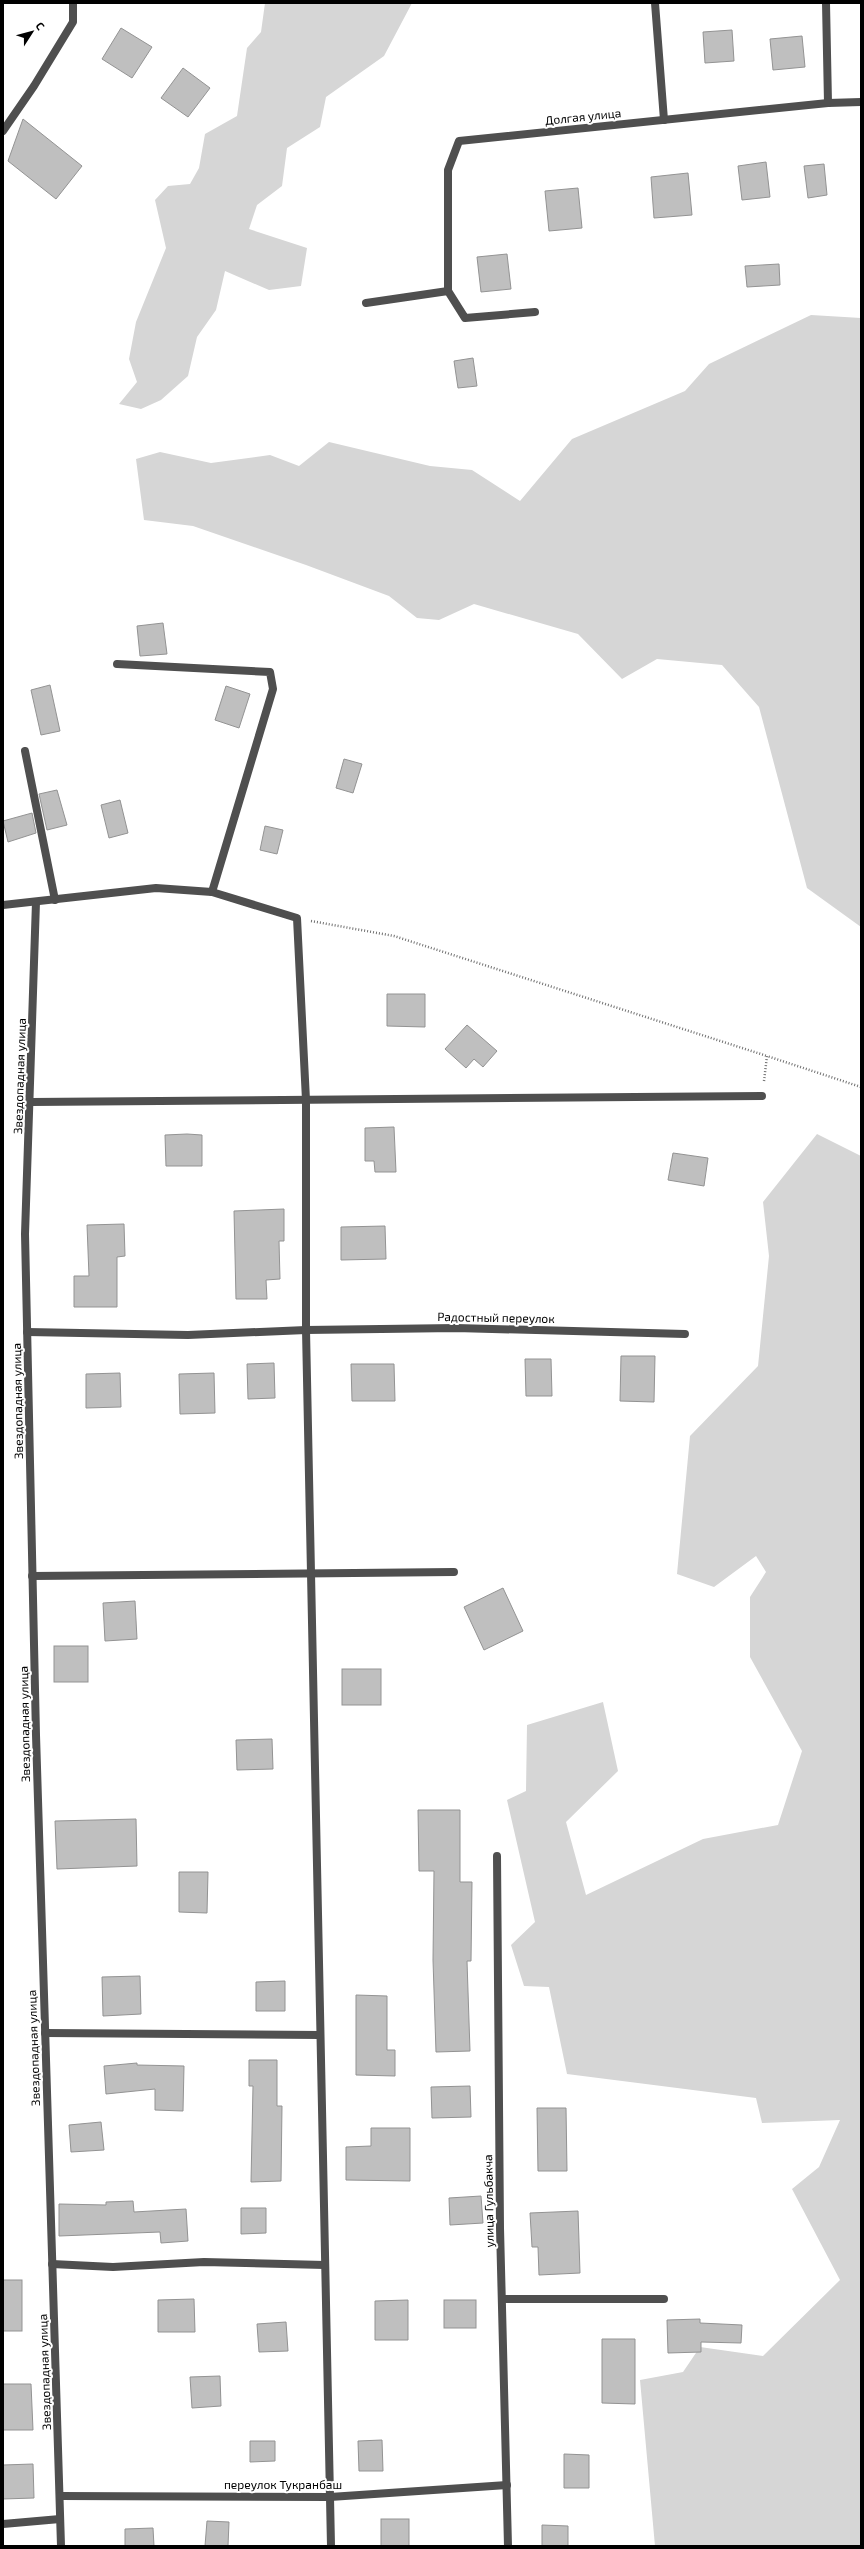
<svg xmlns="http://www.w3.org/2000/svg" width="864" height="2549" font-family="'Exo 2',sans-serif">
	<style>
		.green { fill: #d6d6d6 }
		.building { fill: #bfbfbf; stroke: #939393 }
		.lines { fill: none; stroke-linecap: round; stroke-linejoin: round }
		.path { stroke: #717171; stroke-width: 2.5; stroke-dasharray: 1 2; stroke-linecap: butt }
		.lane { stroke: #4f4f4f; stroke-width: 8 }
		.street { stroke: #4f4f4f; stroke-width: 8 }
		.labels { text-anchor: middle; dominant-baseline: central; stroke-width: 4; stroke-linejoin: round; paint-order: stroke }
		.street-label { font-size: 12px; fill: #000; stroke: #fff }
	</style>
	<rect width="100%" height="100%" fill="#fff"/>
	<g class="green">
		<polygon points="265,3 412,3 384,56 326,97 320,127 287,148 282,186 257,205 249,229 307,248 301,286 269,290 225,271 216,310 197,337 188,376 161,400 141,409 119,404 137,382 129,359 136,322 166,248 155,200 168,186 190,184 199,168 205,134 237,116 247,48 261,32"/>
		<polygon points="811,315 861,318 861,927 807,888 759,707 722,665 657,659 622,679 578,634 474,604 439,620 417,618 389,596 306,565 193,526 144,520 136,459 160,452 211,463 270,455 299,466 329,442 430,466 472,470 520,501 572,439 685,391 709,364"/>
		<polygon points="817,1134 861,1156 861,2546 655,2546 640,2380 683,2372 700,2347 763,2356 840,2280 792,2189 819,2167 840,2120 762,2123 756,2098 567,2074 549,1987 524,1986 511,1945 535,1922 507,1800 526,1791 527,1725 603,1702 618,1771 566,1822 586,1895 703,1839 778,1825 802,1751 750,1657 750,1597 766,1572 756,1556 714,1587 677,1574 690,1436 758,1366 769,1256 763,1202"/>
	</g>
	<g class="building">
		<polygon points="121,28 152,47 132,78 102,59"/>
		<polygon points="732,30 734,61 705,63 703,32"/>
		<polygon points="802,36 805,67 773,70 770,39"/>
		<polygon points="183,68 210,88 188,117 161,98"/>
		<polygon points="23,119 82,166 56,199 8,161"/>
		<polygon points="766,162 770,197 742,200 738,166"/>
		<polygon points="824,164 827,195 808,198 804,166"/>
		<polygon points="688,173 692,215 654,218 651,177"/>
		<polygon points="578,188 582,228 549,231 545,191"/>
		<polygon points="507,254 511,289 481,292 477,257"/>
		<polygon points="779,264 780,285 747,287 745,266"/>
		<polygon points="473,358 477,386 458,388 454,361"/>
		<polygon points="163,623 167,654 140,656 137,626"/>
		<polygon points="50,685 60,731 41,735 31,690"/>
		<polygon points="226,686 250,694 239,728 215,720"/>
		<polygon points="344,759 362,764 353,793 336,788"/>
		<polygon points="57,790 67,825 47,830 39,794"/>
		<polygon points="120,800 128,833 109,838 101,805"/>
		<polygon points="32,813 36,833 8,842 3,821"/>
		<polygon points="265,826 283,830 277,854 260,850"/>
		<polygon points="387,994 425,994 425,1027 387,1026"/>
		<polygon points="467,1025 497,1051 483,1067 474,1059 466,1068 445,1049"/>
		<polygon points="394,1127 396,1172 375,1172 374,1161 365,1161 365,1128"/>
		<polygon points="187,1134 202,1135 202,1166 166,1166 165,1135"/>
		<polygon points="673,1153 708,1158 704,1186 668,1180"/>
		<polygon points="284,1209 284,1241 279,1241 280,1279 266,1280 267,1299 236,1299 234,1211"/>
		<polygon points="124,1224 125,1256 117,1257 117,1307 74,1307 74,1276 89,1276 87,1225"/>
		<polygon points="385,1226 386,1259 341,1260 341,1227"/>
		<polygon points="621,1356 655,1356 654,1402 620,1401"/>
		<polygon points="525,1359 551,1359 552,1396 526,1396"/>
		<polygon points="274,1363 275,1398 248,1399 247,1364"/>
		<polygon points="351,1364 394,1364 395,1401 352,1401"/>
		<polygon points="120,1373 121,1407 86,1408 86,1374"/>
		<polygon points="214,1373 215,1413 180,1414 179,1374"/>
		<polygon points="503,1588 523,1631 484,1650 464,1607"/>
		<polygon points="135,1601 137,1639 105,1641 103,1603"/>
		<rect x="54" y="1646" width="34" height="36"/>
		<rect x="342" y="1669" width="39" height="36"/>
		<polygon points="272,1739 273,1769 237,1770 236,1740"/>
		<polygon points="418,1810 460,1810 460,1882 472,1882 471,1961 467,1961 470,2051 436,2052 433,1960 434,1871 419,1871"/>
		<polygon points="136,1819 137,1866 57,1869 55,1821"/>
		<polygon points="179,1872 208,1872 207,1913 179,1912"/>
		<polygon points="140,1976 141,2014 103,2016 102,1977"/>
		<polygon points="285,1981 285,2011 256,2011 256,1982"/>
		<polygon points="356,1995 387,1996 387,2050 395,2050 395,2076 356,2075"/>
		<polygon points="249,2060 277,2060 277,2106 282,2106 281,2181 251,2182 253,2086 249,2086"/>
		<polygon points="137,2063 137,2065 184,2066 183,2111 155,2110 155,2089 106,2094 104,2066"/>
		<polygon points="470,2086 471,2117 432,2118 431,2087"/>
		<polygon points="537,2108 566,2108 567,2171 538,2171"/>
		<polygon points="101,2122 104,2150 71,2152 69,2125"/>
		<polygon points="371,2128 410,2128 410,2181 346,2180 346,2147 371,2146"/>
		<polygon points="481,2196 483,2223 450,2225 449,2198"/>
		<polygon points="133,2201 134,2212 186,2209 188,2241 161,2243 160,2232 59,2236 59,2204 106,2205 106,2202"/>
		<polygon points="241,2208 266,2208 266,2233 241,2234"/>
		<polygon points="578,2211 580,2273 539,2275 538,2247 532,2247 530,2213"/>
		<rect x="3" y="2280" width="19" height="51"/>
		<polygon points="194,2299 195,2332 158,2332 158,2300"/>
		<polygon points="408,2300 408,2340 375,2340 375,2301"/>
		<rect x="444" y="2300" width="32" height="28"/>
		<polygon points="700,2319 700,2323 742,2325 741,2343 701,2342 701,2352 668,2353 667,2320"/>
		<polygon points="286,2322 288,2351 259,2352 257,2324"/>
		<polygon points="602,2339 635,2339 635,2404 602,2403"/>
		<polygon points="220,2376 221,2406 192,2408 190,2377"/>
		<polygon points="3,2384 31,2384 33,2430 3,2430"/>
		<polygon points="382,2440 383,2471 359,2471 358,2441"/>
		<polygon points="250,2441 275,2441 275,2461 250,2462"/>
		<polygon points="564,2454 589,2455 589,2488 564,2488"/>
		<polygon points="33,2464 34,2498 3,2499 3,2465"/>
		<rect x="381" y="2519" width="28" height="27"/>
		<polygon points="207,2521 229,2522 228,2546 205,2546"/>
		<polygon points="542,2525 568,2526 568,2546 542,2546"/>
		<polygon points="153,2528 154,2546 125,2546 125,2529"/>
	</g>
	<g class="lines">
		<g class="path">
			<polyline points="311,921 394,936 767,1056"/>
			<polyline points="764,1081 767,1056 861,1087"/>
		</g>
		<g class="lane">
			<polyline points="655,3 664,120"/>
			<polyline points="826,3 828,103"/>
			<polyline points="366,303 448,291 465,318 535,312"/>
			<polyline points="117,664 270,672 273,689 212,892"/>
			<polyline points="25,751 55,900"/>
			<polyline points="31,1102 762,1096"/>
			<polyline points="27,1332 188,1335 306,1330"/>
			<polyline points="32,1576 454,1572"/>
			<polyline points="45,2033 320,2035"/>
			<polyline points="52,2264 113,2267 204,2262 325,2265"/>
			<polyline points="502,2299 664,2299"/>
		</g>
		<g class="street">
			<polyline points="3,131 34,86 73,22 73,3"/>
			<polyline points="448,291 448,170 459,141 828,103 861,102"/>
			<polyline points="36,902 25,1234 36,1735 61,2546"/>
			<polyline points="3,905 156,888 212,892 297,918 306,1100 306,1330 331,2546"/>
			<polyline points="306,1330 456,1328 685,1334"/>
			<polyline points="497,1856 500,2228 508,2546"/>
			<polyline points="60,2496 330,2497 507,2485"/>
			<polyline points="3,2524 60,2519"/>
		</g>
	</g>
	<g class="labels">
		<g class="street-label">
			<text transform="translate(583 116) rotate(-6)">Долгая улица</text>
			<text transform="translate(19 1076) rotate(-88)">Звездопадная улица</text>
			<text transform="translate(496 1317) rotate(1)">Радостный переулок</text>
			<text transform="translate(17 1401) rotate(-91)">Звездопадная улица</text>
			<text transform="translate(24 1724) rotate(-91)">Звездопадная улица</text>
			<text transform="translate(33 2048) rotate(-92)">Звездопадная улица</text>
			<text transform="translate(488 2201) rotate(-91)">улица Гульбакча</text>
			<text transform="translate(44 2372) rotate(-92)">Звездопадная улица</text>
			<text x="283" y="2484">переулок Тукранбаш</text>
		</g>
	</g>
	<rect width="864" height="2549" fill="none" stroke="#000000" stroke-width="8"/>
	<g transform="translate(32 32) rotate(54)" stroke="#ffffff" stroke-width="3" paint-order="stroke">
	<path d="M0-3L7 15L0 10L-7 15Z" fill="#000000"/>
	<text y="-6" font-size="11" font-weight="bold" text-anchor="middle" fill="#000000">С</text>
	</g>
</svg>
